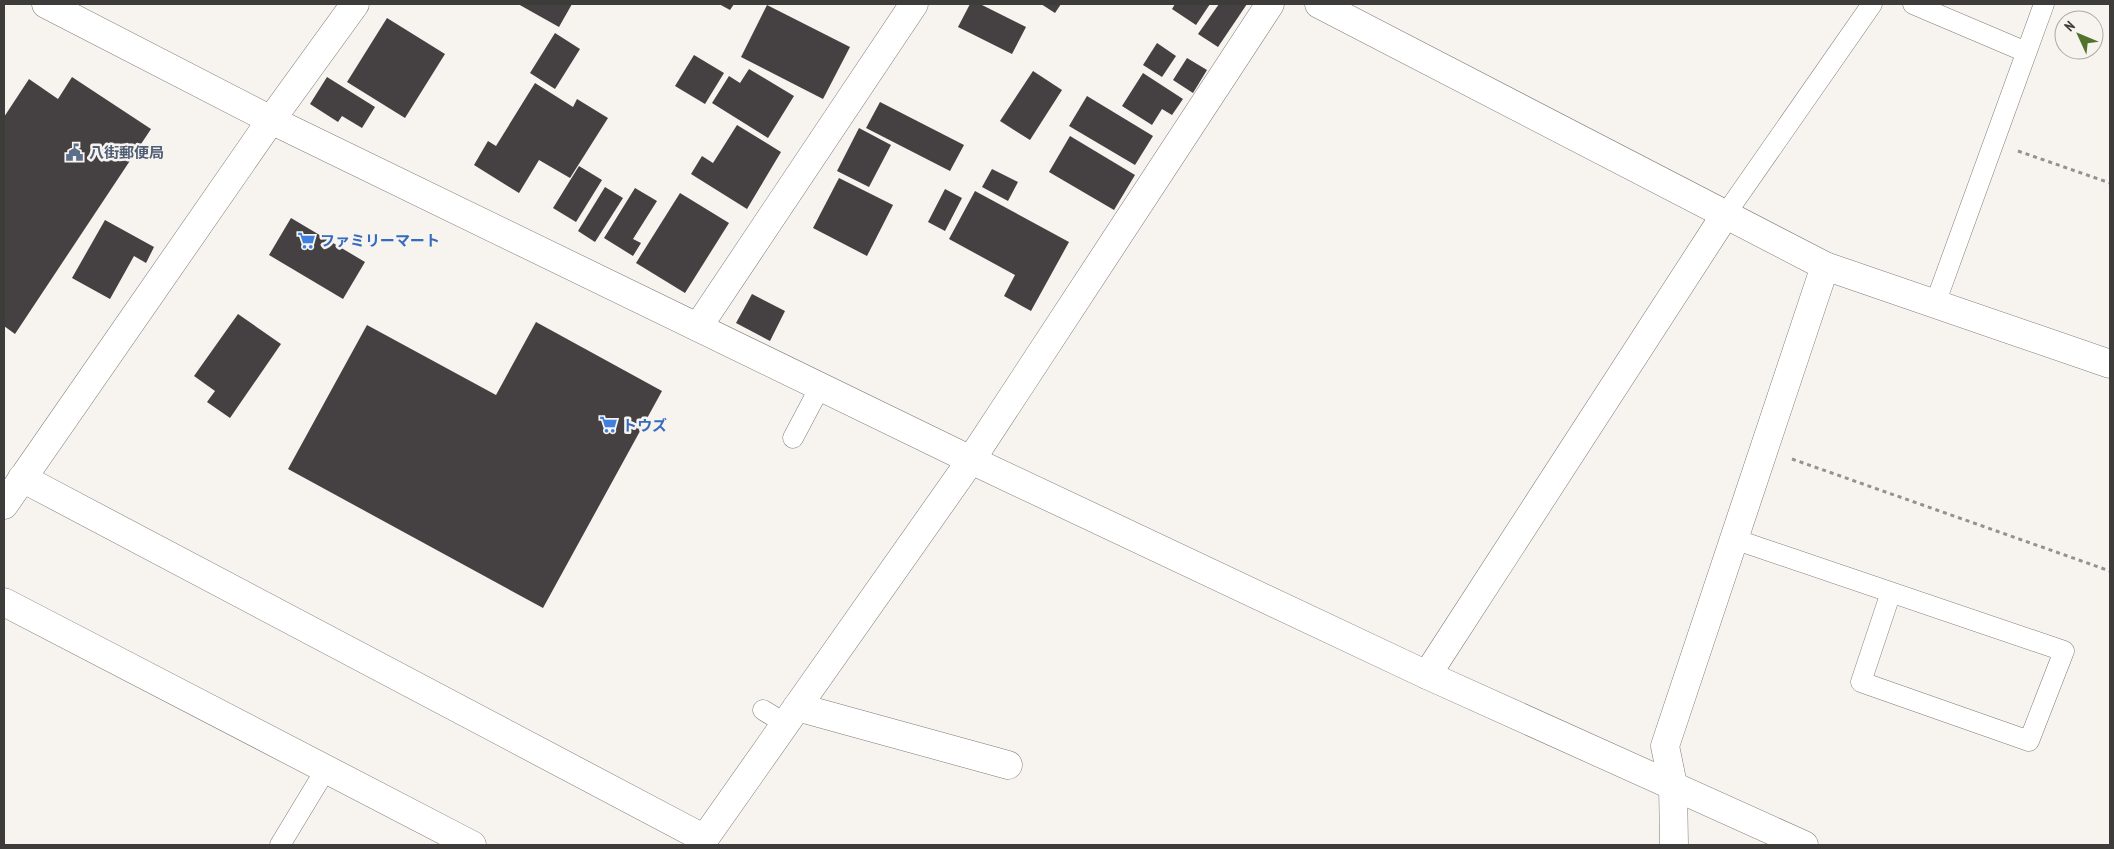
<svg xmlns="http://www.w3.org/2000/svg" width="2114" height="849" font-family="'PT Sans Narrow','Noto Sans JP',sans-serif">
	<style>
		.building { fill: #454143 }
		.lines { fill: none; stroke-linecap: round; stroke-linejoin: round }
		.lane-casing { stroke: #807c79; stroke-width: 21 }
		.street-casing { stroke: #807c79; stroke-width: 29 }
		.secondary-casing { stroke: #807c79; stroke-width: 29 }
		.path { stroke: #94918f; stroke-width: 3; stroke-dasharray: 4 4; stroke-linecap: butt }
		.lane { stroke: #fff; stroke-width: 20 }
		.street { stroke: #fff; stroke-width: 28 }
		.secondary { stroke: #fff; stroke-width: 28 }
		.labels { text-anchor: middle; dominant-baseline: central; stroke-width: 5; stroke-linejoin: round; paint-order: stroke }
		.service-label { font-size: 15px; font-weight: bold; fill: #4e5e75; stroke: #f7f3ef; text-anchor: start }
		.shop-label { font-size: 15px; font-weight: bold; fill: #366cbe; stroke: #f7f3ef; text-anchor: start }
	</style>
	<rect width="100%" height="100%" fill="#f7f3ef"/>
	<g class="building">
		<polygon points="518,4 572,4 559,27"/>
		<polygon points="719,4 734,4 730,10"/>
		<polygon points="970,4 980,4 1026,27 1012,54 958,27"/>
		<polygon points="1041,4 1061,4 1055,13"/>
		<polygon points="1175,4 1210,4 1196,25 1172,9"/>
		<polygon points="1219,4 1247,4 1218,47 1198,34"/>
		<polygon points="767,5 850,47 823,99 741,57"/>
		<polygon points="387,18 445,54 405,118 347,82"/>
		<polygon points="555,33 580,49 555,89 530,73"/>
		<polygon points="1157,43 1176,56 1162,77 1143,65"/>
		<polygon points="694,55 724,73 705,104 675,86"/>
		<polygon points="1187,58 1207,70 1193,93 1173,80"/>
		<polygon points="749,69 794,96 768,138 712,103 729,76 740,83"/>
		<polygon points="1033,71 1062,90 1030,140 1000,121"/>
		<polygon points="1143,73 1183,99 1172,115 1162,109 1152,125 1122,106"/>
		<polygon points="72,77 151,129 15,334 4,326 4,117 29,79 58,99"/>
		<polygon points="327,77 375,107 362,128 342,116 338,122 310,104"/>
		<polygon points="535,83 573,107 577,99 608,118 570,178 539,160 519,193 474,165 488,141 496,146"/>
		<polygon points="1087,96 1153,136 1135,165 1069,126"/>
		<polygon points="880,102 964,145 950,171 866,128"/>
		<polygon points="737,125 781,152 747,209 691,174 702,156 713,163"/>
		<polygon points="859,128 891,145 869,187 837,171"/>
		<polygon points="1070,136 1135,175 1114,210 1049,172"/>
		<polygon points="579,166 602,180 576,222 553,208"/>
		<polygon points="992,169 1018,182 1008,201 982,187"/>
		<polygon points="839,178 893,205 867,256 813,228"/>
		<polygon points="605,187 623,198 595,242 578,231"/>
		<polygon points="635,188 657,201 633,239 641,243 633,256 604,238"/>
		<polygon points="945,189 962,198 945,231 928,222"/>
		<polygon points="975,191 1069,242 1031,311 1004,296 1015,275 949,239"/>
		<polygon points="680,193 729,223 685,293 636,263"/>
		<polygon points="291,218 365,262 343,299 269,255"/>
		<polygon points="105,220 154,247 146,263 134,256 110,299 72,278"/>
		<polygon points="752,294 785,311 770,341 736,323"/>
		<polygon points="238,314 281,344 230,418 207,402 215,391 194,376"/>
		<polygon points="536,322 662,391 543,608 288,469 367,325 496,395"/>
	</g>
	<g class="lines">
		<defs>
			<g id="lane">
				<polyline points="1913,4 2026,52"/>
				<polyline points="1725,215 1872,4"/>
				<polyline points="1935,304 2044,4"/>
				<polyline points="793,438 820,387"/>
				<polyline points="1734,539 2064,651 2029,741 1861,682 1891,592"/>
				<polyline points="763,710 786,724"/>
				<polyline points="280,845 326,769"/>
			</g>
			<g id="street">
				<polyline points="1319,4 1825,266 2110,364"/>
				<polyline points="22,478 705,839"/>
				<polyline points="4,505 271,120 355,4"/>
				<polyline points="4,602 472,845"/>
				<polyline points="1427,675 1725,215"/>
				<polyline points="797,707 1008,765"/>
				<polyline points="1674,845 1673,785 1665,746 1825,266"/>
			</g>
			<g id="secondary">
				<polyline points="46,4 271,120 971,460 1427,675 1804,845"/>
				<polyline points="698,327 914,4"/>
				<polyline points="700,845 971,460 1270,4"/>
			</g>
		</defs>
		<use href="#lane" class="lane-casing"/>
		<use href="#street" class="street-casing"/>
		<use href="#secondary" class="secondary-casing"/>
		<g class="path">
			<polyline points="2018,151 2110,183"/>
			<polyline points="1792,459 2110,571"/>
		</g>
		<use href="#lane" class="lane"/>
		<use href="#street" class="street"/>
		<use href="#secondary" class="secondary"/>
	</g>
	<defs>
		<symbol id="civic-bare" viewBox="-9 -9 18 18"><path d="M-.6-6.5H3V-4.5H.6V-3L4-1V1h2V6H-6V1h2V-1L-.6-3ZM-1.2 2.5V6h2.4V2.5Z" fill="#5c6f8a" stroke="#f7f3ef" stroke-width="2.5" paint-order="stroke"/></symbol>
		<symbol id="supermarket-bare" viewBox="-9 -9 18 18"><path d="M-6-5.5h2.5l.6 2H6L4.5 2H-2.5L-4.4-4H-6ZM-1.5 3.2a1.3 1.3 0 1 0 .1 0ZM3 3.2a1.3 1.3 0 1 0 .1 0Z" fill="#3f7fe0" stroke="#f7f3ef" stroke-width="2.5" paint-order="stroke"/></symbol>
	</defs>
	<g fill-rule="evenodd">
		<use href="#civic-bare" x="62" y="140" width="25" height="25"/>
		<use href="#supermarket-bare" x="294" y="228" width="25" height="25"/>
		<use href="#supermarket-bare" x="596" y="412" width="25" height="25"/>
	</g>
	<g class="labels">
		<g class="service-label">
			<text x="89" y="152">八街郵便局</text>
		</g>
		<g class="shop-label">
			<text x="320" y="240">ファミリーマート</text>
			<text x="622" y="425">トウズ</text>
		</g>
	</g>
	<rect width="2114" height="849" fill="none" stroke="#3e3c3b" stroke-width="10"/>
	<g transform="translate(2079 35) rotate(314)"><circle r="24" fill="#f7f3ef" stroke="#adaaa7"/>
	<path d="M0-4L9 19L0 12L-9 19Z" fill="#51732b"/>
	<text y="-8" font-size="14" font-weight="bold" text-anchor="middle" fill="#3e3c3b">N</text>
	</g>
</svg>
